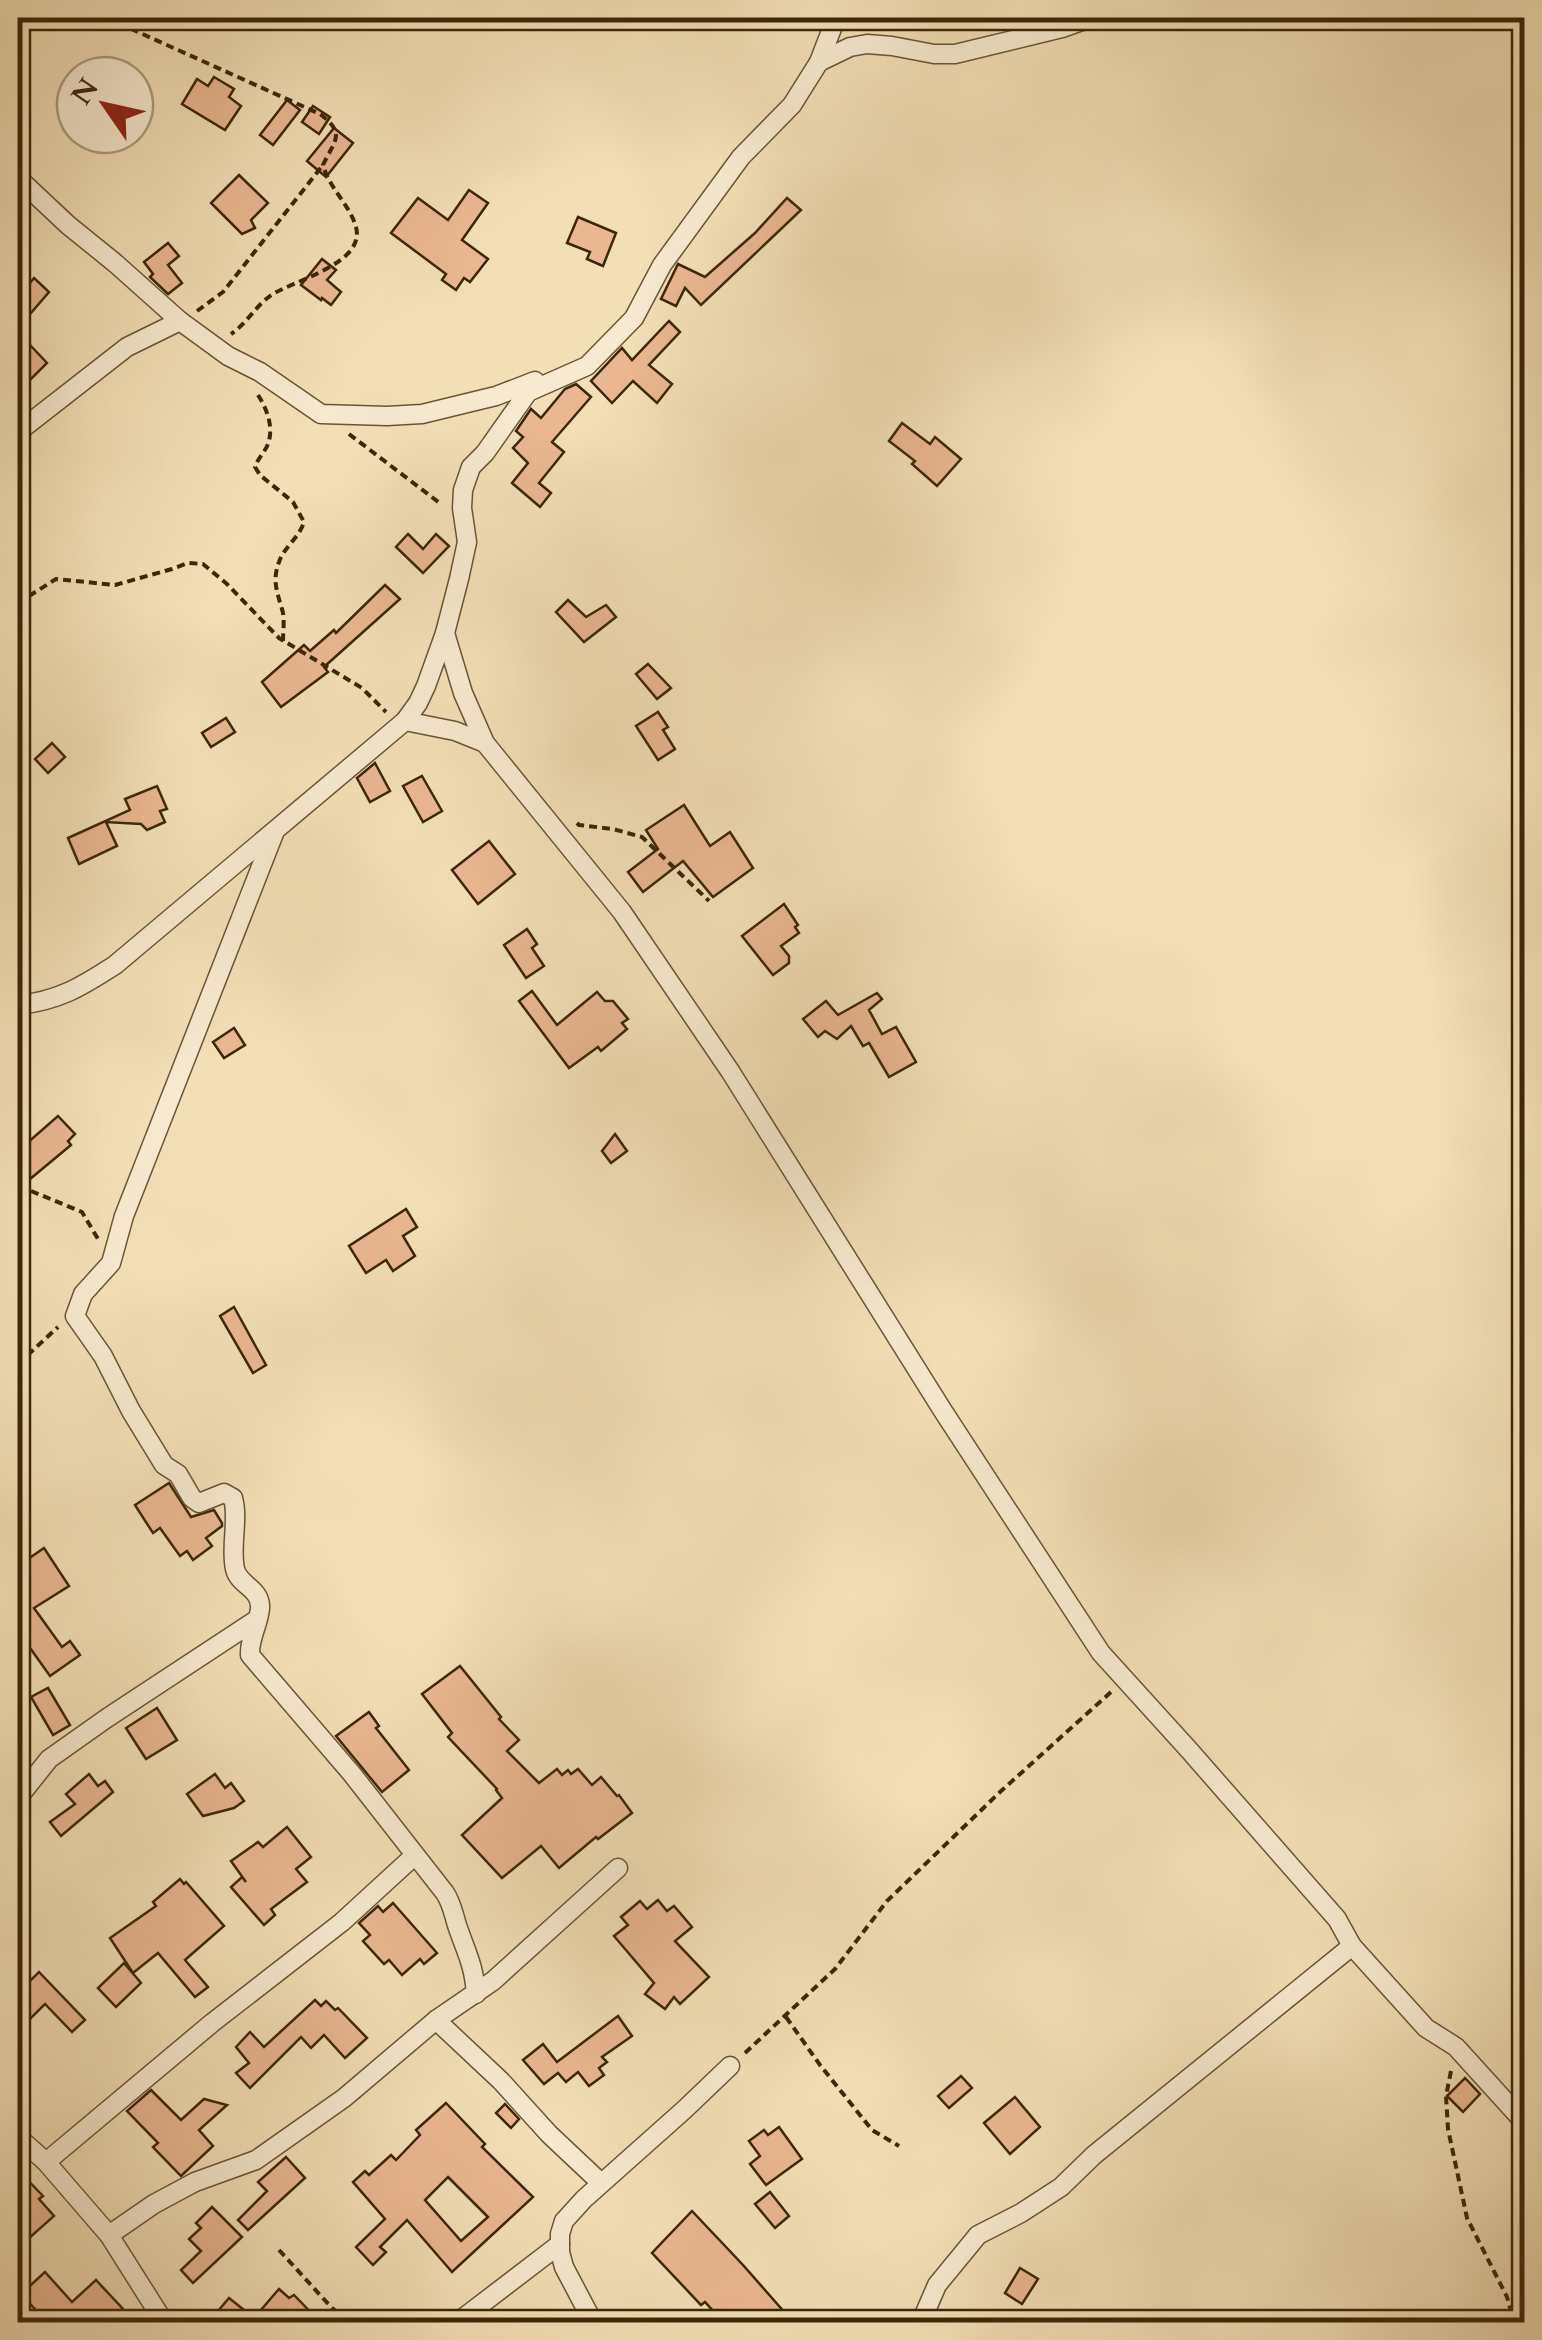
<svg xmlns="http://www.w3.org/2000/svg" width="1542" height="2340" font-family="Cardo,serif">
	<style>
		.building { fill: #eab791; stroke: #3c2609; stroke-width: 2.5; fill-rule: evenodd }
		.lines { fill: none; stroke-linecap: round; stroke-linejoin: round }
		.street-casing { stroke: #6a5434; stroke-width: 21 }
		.path { stroke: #3c2609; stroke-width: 4; stroke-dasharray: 8 5; stroke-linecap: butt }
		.street { stroke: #f7ead0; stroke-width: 18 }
	</style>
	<rect width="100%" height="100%" fill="#f3dfb6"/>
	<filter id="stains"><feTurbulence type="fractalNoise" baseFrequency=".002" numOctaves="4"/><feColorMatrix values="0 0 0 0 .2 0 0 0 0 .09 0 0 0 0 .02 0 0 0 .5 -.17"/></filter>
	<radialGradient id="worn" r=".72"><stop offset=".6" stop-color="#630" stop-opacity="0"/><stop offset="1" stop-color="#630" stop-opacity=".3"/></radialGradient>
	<g class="building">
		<polygon points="214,77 234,89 229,97 241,106 225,130 182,104 197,79 208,86"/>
		<polygon points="287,100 300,110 273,145 260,135"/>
		<polygon points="313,106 330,117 319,134 302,122"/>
		<polygon points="334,128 353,143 326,177 307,161"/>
		<polygon points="239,175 268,203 251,220 255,228 242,234 211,203"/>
		<polygon points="469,190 488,203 462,240 488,259 470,282 464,278 456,290 442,280 446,274 391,233 418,198 448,220"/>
		<polygon points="787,198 801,210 701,305 685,288 676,306 661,299 678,264 705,277 755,233"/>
		<polygon points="578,217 616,233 603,266 587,259 590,252 567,243"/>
		<polygon points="168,243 179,256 168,265 182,283 168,294 150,277 153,274 144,262"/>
		<polygon points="322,259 336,270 327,280 341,292 331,305 322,298 321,300 301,285"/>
		<polygon points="34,278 49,292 18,328 18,298"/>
		<polygon points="669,321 680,332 649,365 672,384 657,403 633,381 612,403 591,381 622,348 632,360"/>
		<polygon points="30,345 47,363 18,392 18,357"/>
		<polygon points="576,384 591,397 552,442 564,452 539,483 551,493 540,507 512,483 528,463 513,448 523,437 516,431 531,409 541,418 565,389"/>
		<polygon points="902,423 930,444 935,437 961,459 937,486 912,464 915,461 889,441"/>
		<polygon points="408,534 423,549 436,534 449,546 423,573 396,547"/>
		<polygon points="385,585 400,599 324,667 328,672 281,707 262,682 304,645 310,651 334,630 336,633"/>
		<polygon points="568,600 586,617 606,605 616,617 584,642 556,612"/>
		<polygon points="648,664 671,688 657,699 636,674"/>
		<polygon points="658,712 668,727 663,730 675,749 658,760 636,726"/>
		<polygon points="226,718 235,732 211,747 202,733"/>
		<polygon points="52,743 65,757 48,773 35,759"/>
		<polygon points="375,763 390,791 370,802 357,778"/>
		<polygon points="422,776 442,811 423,822 403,786"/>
		<polygon points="157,786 167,809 160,811 165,822 147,830 141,824 106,822 117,846 79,864 68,838 130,810 125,799"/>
		<polygon points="684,805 710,846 730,832 753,868 713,897 683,861 643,892 628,872 658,849 646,830"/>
		<polygon points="489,841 515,874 478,904 452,870"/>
		<polygon points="784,904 798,925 795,927 799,933 781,946 789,956 789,963 773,975 742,936"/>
		<polygon points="527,929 537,944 532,948 544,966 526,978 504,945"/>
		<polygon points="532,991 557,1025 597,992 605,1001 613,1001 628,1019 622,1023 627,1029 601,1051 598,1047 569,1068 519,1001"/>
		<polygon points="877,993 882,999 869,1010 882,1034 896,1027 916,1062 889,1077 869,1043 863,1046 851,1026 837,1039 825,1031 818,1037 803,1019 826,1001 838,1015"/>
		<polygon points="234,1028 245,1045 224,1058 213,1042"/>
		<polygon points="58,1116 75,1134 68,1141 71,1145 18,1189 18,1151"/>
		<polygon points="615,1134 627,1151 611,1163 602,1151"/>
		<polygon points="406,1209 417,1227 403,1236 415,1256 393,1271 386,1260 366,1273 349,1246"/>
		<polygon points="234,1307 266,1365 253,1373 220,1316"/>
		<polygon points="169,1483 191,1517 214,1510 222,1523 222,1526 206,1538 212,1546 193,1560 187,1551 180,1556 160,1528 153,1533 135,1505"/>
		<polygon points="44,1548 69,1586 34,1608 62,1647 70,1641 80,1655 50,1676 18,1631 18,1566"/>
		<polygon points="460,1666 501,1717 499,1719 519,1740 507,1751 539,1783 557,1769 562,1775 568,1770 571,1774 578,1769 592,1785 601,1777 617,1796 619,1795 632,1813 598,1839 596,1837 559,1868 541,1846 502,1878 462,1835 502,1798 496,1790 497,1789 448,1737 452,1733 422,1694"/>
		<polygon points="48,1688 70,1725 53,1735 31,1697"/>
		<polygon points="157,1708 177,1740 146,1759 126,1728"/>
		<polygon points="369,1712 379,1726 376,1728 409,1770 382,1792 336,1736"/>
		<polygon points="89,1774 98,1786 105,1781 113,1792 61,1836 50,1822 75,1804 66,1794"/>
		<polygon points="215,1774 225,1788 231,1783 244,1801 234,1808 203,1816 187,1794"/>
		<polygon points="287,1827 311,1857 296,1869 307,1882 271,1909 275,1915 264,1925 231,1887 242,1877 246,1882 231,1861 258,1842 263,1847"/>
		<polygon points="180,1879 184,1884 186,1882 224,1926 185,1960 208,1987 195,1997 158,1953 133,1973 110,1938 156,1906 153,1902"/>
		<polygon points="658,1900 667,1911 674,1906 692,1927 675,1941 709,1977 680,2004 674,1997 665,2009 645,1994 654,1983 614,1936 628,1925 621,1917 640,1901 647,1909"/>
		<polygon points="393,1903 437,1953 424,1964 420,1959 402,1975 389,1960 384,1964 363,1941 370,1935 359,1923 378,1906 383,1912"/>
		<polygon points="124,1963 141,1983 116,2007 98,1988"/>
		<polygon points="39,1972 85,2020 72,2032 45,2004 31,2018 18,2004 18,1973 27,1984"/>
		<polygon points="315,2000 321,2006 326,2001 335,2010 338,2008 367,2038 345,2058 324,2035 311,2048 301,2037 250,2088 236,2073 249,2063 236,2047 250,2032 264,2047"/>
		<polygon points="618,2016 632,2036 602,2057 607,2062 599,2068 604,2075 589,2086 578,2072 566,2082 558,2073 544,2084 523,2060 543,2044 557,2062"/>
		<polygon points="961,2076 972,2088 949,2108 938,2096"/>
		<polygon points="1465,2078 1480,2094 1463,2112 1447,2096"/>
		<polygon points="151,2090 181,2120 204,2099 227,2105 199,2130 213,2146 181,2176 153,2147 158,2143 127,2111"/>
		<polygon points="1015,2097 1040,2127 1010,2154 984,2123"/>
		<path d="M446,2103L485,2144L482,2147L533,2197L452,2272L407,2220L380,2247L386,2252L373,2265L356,2247L385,2219L353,2182L365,2171L369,2175L391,2155L396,2160L420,2135L416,2130ZM448,2177L488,2217L461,2241L425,2200Z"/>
		<polygon points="505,2104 519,2119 511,2128 496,2113"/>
		<polygon points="779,2127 802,2159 766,2185 750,2164 760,2156 749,2141 764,2130 768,2135"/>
		<polygon points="286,2157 305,2178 248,2230 238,2220 267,2191 258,2182"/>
		<polygon points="18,2170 43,2196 39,2199 54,2216 18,2248 18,2224 25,2217 18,2210"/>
		<polygon points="770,2192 789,2216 775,2228 755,2204"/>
		<polygon points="212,2207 242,2237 193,2283 181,2270 201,2251 189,2239 201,2228 196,2223"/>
		<polygon points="692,2211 743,2265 793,2322 723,2322 705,2302 701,2305 652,2253"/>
		<polygon points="1020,2268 1038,2279 1022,2304 1005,2293"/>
		<polygon points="45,2272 72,2302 96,2280 123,2309 109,2322 47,2322 21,2294"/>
		<polygon points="279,2289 289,2298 294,2295 320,2322 232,2322 218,2311 229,2298 254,2318"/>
	</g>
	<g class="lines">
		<defs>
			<g id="street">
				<polyline points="819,62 850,47 867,44 892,46 934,54 955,54 1062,28 1090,18"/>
				<polyline points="18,178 68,225 115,263 180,321 228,356 260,372 321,414 387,416 422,414 496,396 535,381"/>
				<polyline points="18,432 127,347 180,321"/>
				<polyline points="445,633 463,693 485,743 622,912 730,1071 943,1411 1101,1653 1189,1750 1337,1919 1352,1946 1426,2028 1456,2047 1524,2122"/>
				<polyline points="405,721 455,731 485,743"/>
				<path d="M275,831L124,1216L111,1263L83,1294L75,1316L103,1356L131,1411L164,1465L178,1474L192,1498L199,1503L224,1493L233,1498C239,1520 230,1546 235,1569C239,1586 261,1588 260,1608C259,1624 249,1638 250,1655L352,1774L445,1893C453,1905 454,1918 459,1931C468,1956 474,1967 476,1994"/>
				<path d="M18,1005C58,1001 81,987 115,965L405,721L418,703L426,686L445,633L459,579L467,542L462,508L463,490L471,467L485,453L528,392L587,366L634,318L662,265L741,157L792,105L819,62L836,18"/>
				<polyline points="18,1798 49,1759 107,1718 256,1620"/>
				<polyline points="436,2020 501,2081 549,2134 601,2183"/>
				<polyline points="18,2137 46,2162 109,2235 164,2322"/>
				<polyline points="46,2162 212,2023 342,1922 414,1856"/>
				<polyline points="109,2235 154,2204 195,2182 256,2160 344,2098 436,2020 493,1981 618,1868"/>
				<polyline points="458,2322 560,2244"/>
				<polyline points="593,2322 564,2267 560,2252 560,2234 564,2221 584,2199 684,2110 730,2066"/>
				<polyline points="921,2322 937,2285 978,2235 1021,2213 1061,2187 1094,2155 1352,1946"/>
			</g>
		</defs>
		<use href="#street" class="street-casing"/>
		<g class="path">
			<path d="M107,18L320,114C347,134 334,141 323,165C329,188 350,205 356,227C366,264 293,280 270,296C255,307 246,324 231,334"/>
			<polyline points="197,311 223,292 323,165"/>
			<path d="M258,395C267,409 274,427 268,444C265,452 258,458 255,467L260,475L293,502L304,522C299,538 284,547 279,562C272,580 277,592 282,609C285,618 283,631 283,641"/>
			<polyline points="349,434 441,504"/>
			<polyline points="18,603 56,579 115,585 172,569 188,563 203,564 227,584 279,638 362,688 386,712"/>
			<polyline points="577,823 579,825 613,829 642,837 709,901"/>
			<polyline points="18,1191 31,1191 82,1212 98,1239"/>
			<polyline points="18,1364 58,1327"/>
			<polyline points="786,2017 820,2065 872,2130 899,2146"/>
			<polyline points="745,2053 835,1969 887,1901 1000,1792 1111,1692"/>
			<polyline points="1451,2071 1446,2096 1448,2129 1467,2218 1507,2297 1514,2322"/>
			<polyline points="279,2250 332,2308 350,2322"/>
		</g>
		<use href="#street" class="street"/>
	</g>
	<rect width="1542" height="2340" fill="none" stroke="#f3dfb6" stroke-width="60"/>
	<rect x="20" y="20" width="1502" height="2300" fill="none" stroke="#3c2609" stroke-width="5"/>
	<rect x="30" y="30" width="1482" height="2280" fill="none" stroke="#3c2609" stroke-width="2.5"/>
	<g transform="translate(105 105) rotate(304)"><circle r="48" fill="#f7ead0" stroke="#ac9c80" stroke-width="2.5"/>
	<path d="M0-8L18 38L0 25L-18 38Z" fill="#8f2418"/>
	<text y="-15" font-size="28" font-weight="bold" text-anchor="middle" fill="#3c2609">N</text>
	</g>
	<rect width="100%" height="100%" filter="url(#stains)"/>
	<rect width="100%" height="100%" fill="url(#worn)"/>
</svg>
